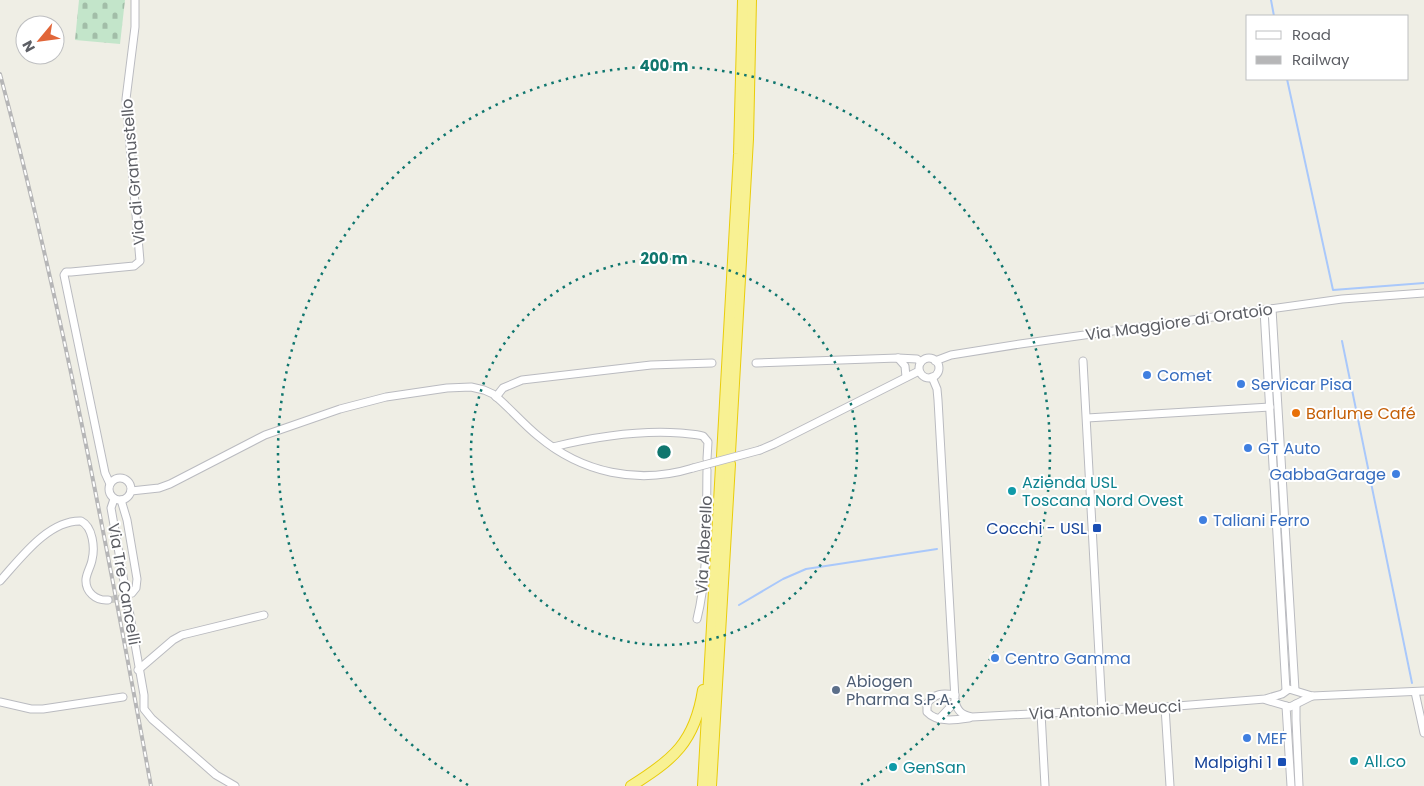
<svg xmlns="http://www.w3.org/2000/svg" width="1424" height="786" font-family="Poppins,sans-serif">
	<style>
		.cemetery { fill: url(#cemetery-stones) }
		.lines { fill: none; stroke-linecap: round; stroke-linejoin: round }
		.stream { stroke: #a9c8fb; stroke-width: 2 }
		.minor-tunnel { stroke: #cacac5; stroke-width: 7; stroke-dasharray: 7 3.5; stroke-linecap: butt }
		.minor-casing { stroke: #babbc0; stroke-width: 9 }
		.highway-casing { stroke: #e9cd0b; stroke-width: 12 }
		.minor { stroke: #fff; stroke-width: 7 }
		.highway { stroke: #f8f193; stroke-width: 10 }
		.rail-casing { stroke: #b6b6b7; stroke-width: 4 }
		.rail { stroke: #fff; stroke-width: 2; stroke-dasharray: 5.5; stroke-linecap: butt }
		.minor-bridge-casing { stroke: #babbc0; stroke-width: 9; stroke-linecap: butt }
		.minor-bridge { stroke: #fff; stroke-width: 7 }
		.ring { fill: none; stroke: #0f766e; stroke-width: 2.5; stroke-dasharray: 2.5 5 }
		.shop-dot { fill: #3f7fe0; stroke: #fff; stroke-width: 2 }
		.food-dot { fill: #e8710a; stroke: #fff; stroke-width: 2 }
		.culture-dot { fill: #0f9aa8; stroke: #fff; stroke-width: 2 }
		.transit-dot { fill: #1a4fb4; stroke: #fff; stroke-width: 2 }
		.service-dot { fill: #5c6f8a; stroke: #fff; stroke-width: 2 }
		.labels { text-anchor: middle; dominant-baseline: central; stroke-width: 4; stroke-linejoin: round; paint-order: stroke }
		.street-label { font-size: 16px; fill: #5d5f65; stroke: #fff }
		.shop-label { font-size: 16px; fill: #366cbe; stroke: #fff; text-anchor: start }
		.food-label { font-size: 16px; fill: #c56008; stroke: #fff; text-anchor: start }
		.culture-label { font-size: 16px; fill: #0d838f; stroke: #fff; text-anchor: start }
		.transit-label { font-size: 16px; fill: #164399; stroke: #fff; text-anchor: end }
		.service-label { font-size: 16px; fill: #4e5e75; stroke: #fff; text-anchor: start }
		.centre { fill: #0f766e; stroke: #fff; stroke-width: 2.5 }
		.ring-label { font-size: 15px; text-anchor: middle; font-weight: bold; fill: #0f766e; stroke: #fff; stroke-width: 4; stroke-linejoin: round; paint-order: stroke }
	</style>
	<defs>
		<pattern id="cemetery-stones" width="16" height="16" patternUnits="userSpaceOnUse" patternTransform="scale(1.25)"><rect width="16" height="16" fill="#c3e5ca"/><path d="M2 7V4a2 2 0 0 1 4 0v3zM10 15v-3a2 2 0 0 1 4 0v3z" fill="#a2bda8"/></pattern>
	</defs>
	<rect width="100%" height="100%" fill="#efeee5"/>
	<polygon class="cemetery" points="79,0 125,0 120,44 75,40"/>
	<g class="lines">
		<g class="stream">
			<polyline points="1271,0 1274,16"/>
			<polyline points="1287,79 1333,290 1424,283"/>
			<polyline points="1342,341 1412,683"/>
			<polyline points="739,605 783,579 806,569 937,549"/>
		</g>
		<polyline class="minor-tunnel" points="108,600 121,598 130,594"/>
		<defs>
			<g id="minor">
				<polyline points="1272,309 1295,690"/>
				<polyline points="1264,310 1286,690"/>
				<polyline points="898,358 905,366 906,377"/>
				<circle cx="929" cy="368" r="10"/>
				<polyline points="935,361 951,355 1020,344 1342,299 1424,293"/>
				<polyline points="1083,361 1102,710"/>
				<polyline points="756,363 898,358 917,359 921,362"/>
				<path d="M932,377L937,389L938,400L955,699C956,710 961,715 972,717L1165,707L1265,699L1282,694L1289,689L1312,696L1424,691"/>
				<polyline points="496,397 503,388 522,380 651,365 712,363"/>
				<polyline points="1087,418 1270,407"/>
				<path d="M553,447C594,437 638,430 680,433C688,434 696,434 703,436L708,442L707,459"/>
				<polyline points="760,450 774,444 919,371"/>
				<circle cx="120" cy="489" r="11"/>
				<polyline points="110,484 105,473 64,275 66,272 71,272 134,266 140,261 126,99 135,27 135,0"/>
				<path d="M131,491L159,488L170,484L265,435L340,409L386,397L447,388L471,387L484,390L493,394C509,407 522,423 538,436C582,473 638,485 693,468"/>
				<polyline points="114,499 111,508 144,695 144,709 152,719 216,775 235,786"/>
				<polyline points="121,500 127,520 137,579 136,588 132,593"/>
				<path d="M0,581C20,559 48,520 81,521C93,527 95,548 92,560C91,566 87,572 86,579C85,592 96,601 108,600"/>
				<path d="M697,619C709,571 706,519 707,470"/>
				<polyline points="138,670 173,640 182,635 264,615"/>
				<polyline points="1415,692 1424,733"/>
				<path d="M955,695C943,693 934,693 927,704V712C937,723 956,720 969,718"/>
				<polyline points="1266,700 1290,707 1312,696"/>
				<polyline points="0,702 31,709 43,709 123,697"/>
				<polyline points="1296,704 1296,720 1299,786"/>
				<polyline points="1286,706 1291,786"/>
				<polyline points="1165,707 1170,786"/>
				<polyline points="1041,713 1045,786"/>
				<polyline points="939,719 955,702"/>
			</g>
			<g id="highway">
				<polyline points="730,453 748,139 751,0"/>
				<polyline points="722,456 739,154 743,0"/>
				<path d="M631,786C673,760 695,742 703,690"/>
				<polyline points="703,786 721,466"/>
				<polyline points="711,786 730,464"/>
			</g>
		</defs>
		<use href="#minor" class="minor-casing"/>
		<use href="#highway" class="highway-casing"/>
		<use href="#minor" class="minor"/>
		<use href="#highway" class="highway"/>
		<defs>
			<path id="rail" d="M0,74C63,309 107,547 151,786"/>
		</defs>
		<use href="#rail" class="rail-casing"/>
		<use href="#rail" class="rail"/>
		<defs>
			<polyline id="minor-bridge" points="693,468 760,450"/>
		</defs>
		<use href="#minor-bridge" class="minor-bridge-casing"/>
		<use href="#minor-bridge" class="minor-bridge"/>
	</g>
	<g class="ring">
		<circle cx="664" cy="452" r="193"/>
		<path d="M468 785A386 386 0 1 1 860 785"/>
	</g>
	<g class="shop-dot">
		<circle cx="1147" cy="375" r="5"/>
		<circle cx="1241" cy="384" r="5"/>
		<circle cx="1248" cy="448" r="5"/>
		<circle cx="1396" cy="474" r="5"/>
		<circle cx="1203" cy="520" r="5"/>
		<circle cx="995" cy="658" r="5"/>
		<circle cx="1247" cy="738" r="5"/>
	</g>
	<circle class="food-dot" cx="1296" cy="413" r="5"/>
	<g class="culture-dot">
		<circle cx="1012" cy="491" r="5"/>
		<circle cx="1354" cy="761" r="5"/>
		<circle cx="893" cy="767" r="5"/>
	</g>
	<g class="transit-dot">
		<rect x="1092" y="523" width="10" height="10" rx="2.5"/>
		<rect x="1277" y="757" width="10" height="10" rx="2.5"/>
	</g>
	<circle class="service-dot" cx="836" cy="690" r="5"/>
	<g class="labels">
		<g class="street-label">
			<text transform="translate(133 172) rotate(-95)">Via di Gramustello</text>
			<text transform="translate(1179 322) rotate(-8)">Via Maggiore di Oratoio</text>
			<text transform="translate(704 545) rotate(-87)">Via Alberello</text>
			<text transform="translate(124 584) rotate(80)">Via Tre Cancelli</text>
			<text transform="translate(1105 710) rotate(-3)">Via Antonio Meucci</text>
		</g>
		<g class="shop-label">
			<text x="1157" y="375">Comet</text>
			<text x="1251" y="384">Servicar Pisa</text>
			<text x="1258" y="448">GT Auto</text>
			<text x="1386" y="474" text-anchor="end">GabbaGarage</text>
			<text x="1213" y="520">Taliani Ferro</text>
			<text x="1005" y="658">Centro Gamma</text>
			<text x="1257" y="738">MEF</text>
		</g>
		<g class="food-label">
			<text x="1306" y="413">Barlume Café</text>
		</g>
		<g class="culture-label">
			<text x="1022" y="482">Azienda USL<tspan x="1022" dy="18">Toscana Nord Ovest</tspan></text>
			<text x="1364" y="761">All.co</text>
			<text x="903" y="767">GenSan</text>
		</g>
		<g class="transit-label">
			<text x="1087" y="528">Cocchi - USL</text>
			<text x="1272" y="762">Malpighi 1</text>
		</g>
		<g class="service-label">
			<text x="846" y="681">Abiogen<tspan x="846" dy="18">Pharma S.P.A.</tspan></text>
		</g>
	</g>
	<circle cx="664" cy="452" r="8" class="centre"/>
	<g class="ring-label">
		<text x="664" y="71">400 m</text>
		<text x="664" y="264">200 m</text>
	</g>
	<rect x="1246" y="15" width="162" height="65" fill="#ffffff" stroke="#bebfc1"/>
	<rect x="1256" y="31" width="25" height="8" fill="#ffffff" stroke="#bebfc1"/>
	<text x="1292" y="40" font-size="15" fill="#5d5f65">Road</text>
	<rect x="1256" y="56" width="25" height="8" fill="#b6b6b7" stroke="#bebfc1"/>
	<text x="1292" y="65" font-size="15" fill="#5d5f65">Railway</text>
	<g transform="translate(40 40) rotate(241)"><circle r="24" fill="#ffffff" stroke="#bebfc1"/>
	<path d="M0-4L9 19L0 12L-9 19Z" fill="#e16639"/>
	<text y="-8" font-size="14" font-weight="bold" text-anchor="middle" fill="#5d5f65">N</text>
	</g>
</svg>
